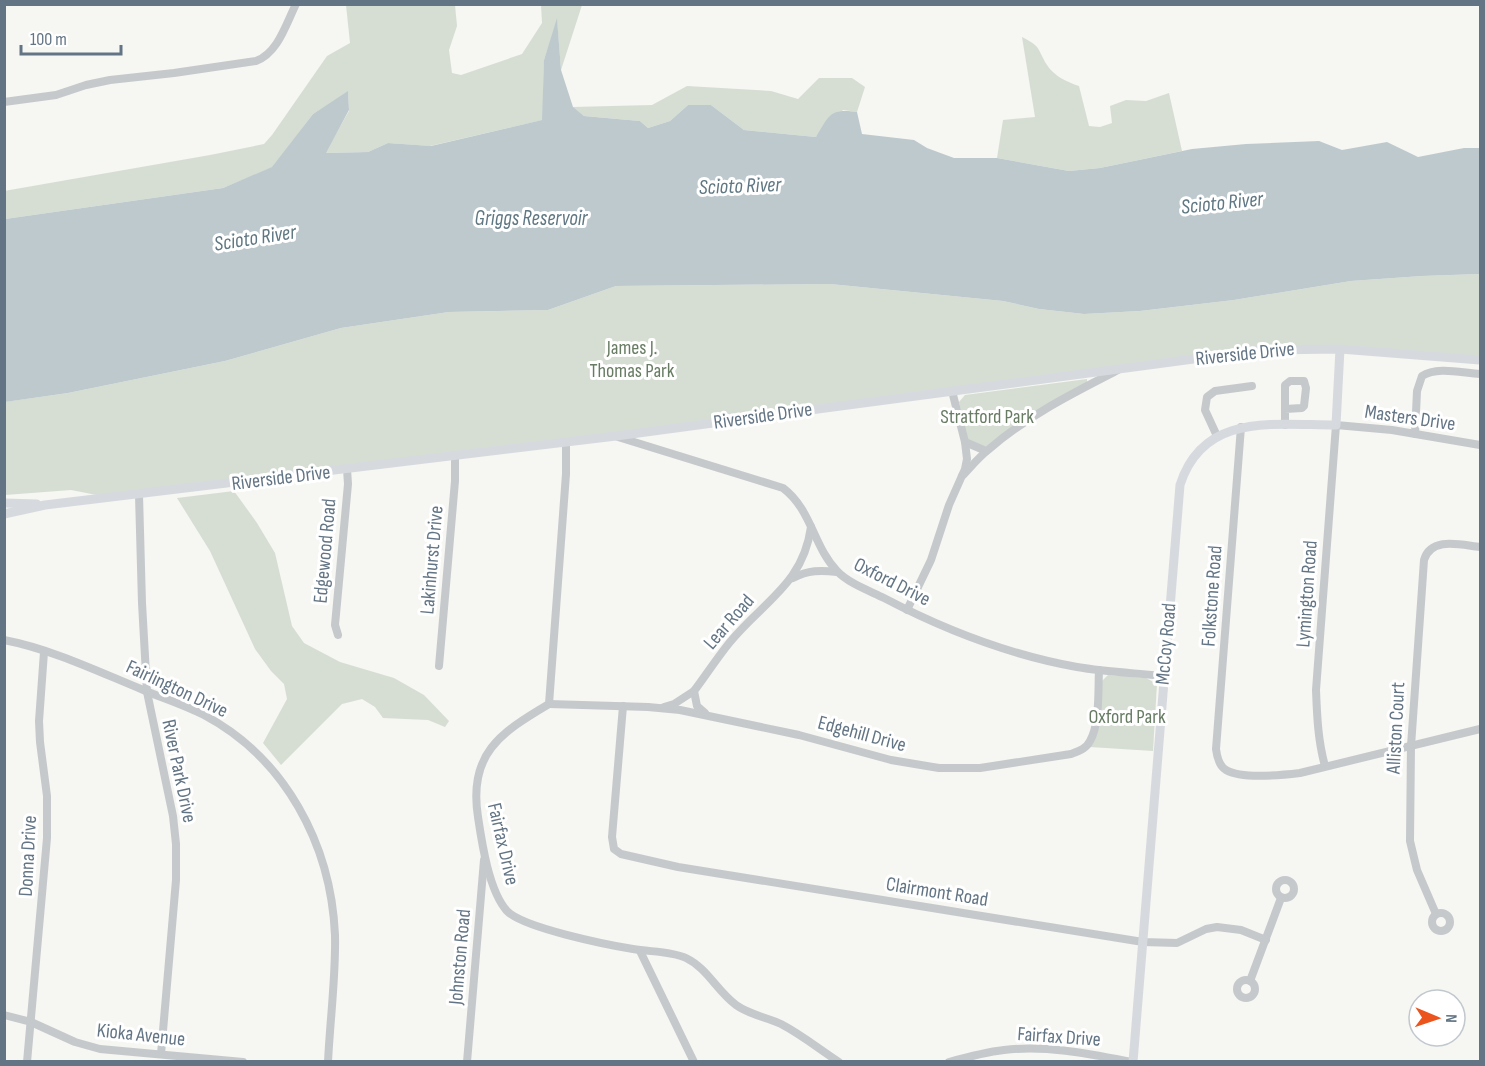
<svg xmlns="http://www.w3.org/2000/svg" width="1485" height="1066" font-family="'Sofia Sans Condensed',sans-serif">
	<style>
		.green { fill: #d6ded3 }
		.water { fill: #bec9ce }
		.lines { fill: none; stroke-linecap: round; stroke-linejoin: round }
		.minor { stroke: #c5c9cc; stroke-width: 8 }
		.major { stroke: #d6dadf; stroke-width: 9 }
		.labels { text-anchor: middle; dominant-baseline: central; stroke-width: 6; stroke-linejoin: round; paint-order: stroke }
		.park-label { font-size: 20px; fill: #677c63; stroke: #fff }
		.street-label { font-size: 20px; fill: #637585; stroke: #fff }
		.water-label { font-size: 21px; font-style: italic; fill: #5f7782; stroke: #fff }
	</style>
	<rect width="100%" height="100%" fill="#f6f6f2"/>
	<g class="green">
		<polygon points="346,5 455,5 457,26 449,50 452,73 461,75 522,54 542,23 541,5 582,5 561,70 557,21 544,60 543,120 430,146 388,143 368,152 325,153 349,111 348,92 313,114 273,167 223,188 5,219 4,191 210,155 264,144 272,135 327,56 350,43"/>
		<path d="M1022,37C1042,47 1037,49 1047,65C1054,76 1067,82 1079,86L1089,126L1100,127L1112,123L1110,106L1126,100L1146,101L1169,93L1182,151L1100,168L1069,171L997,158L1003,120L1035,117Z"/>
		<polygon points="819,78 852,78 865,87 857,112 843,110 816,137 744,130 711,105 688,105 670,121 648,128 640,121 584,116 572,107 652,105 687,86 771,91 798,99"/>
		<polygon points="1480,274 1480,360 1289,349 112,498 71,490 5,495 4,402 68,393 225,361 341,328 449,312 548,310 616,286 830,284 1003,301 1039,309 1084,314 1140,311 1234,300 1351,281 1422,276"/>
		<polygon points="1087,379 1087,383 986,447 967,440 959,402 965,395"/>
		<polygon points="234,491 257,523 275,553 292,626 304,643 340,662 394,678 424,695 449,721 445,727 428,720 383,718 375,707 362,699 342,704 281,765 263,743 287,699 284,684 271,671 255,649 210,551 177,498"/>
		<polygon points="1108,675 1146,678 1157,684 1153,751 1090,747 1101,682"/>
	</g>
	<path class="water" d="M557,18L561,70L573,107L584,116L640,121L648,128L670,121L688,105H711L744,130L816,137C829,116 829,108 857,112L862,134L914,140L927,148L954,158H997L1069,171L1100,168L1192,149L1246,144L1319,141L1342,150L1387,142L1418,157L1464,148H1480V274L1422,276L1351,281L1234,300L1140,311L1084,314L1039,309L1003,301L830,284L616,286L548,310L449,312L341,328L225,361L68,393L5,402V219L223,188L272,167L313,114L348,91L349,110L326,153L368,152L388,143L431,146L542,120L544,60Z"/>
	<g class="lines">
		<g class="minor">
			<path d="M4,102L56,95L86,85L110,80L174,73L256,61C278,53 286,24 296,4"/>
			<polyline points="952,391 965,442 986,451"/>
			<polyline points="1285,425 1285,385 1290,381 1304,381 1306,388 1304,406 1302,408 1285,409"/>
			<path d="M1241,427L1216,749C1217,757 1219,766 1226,770C1241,779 1283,775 1300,773L1480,729"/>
			<path d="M1415,434L1417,391L1422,376C1437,366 1462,373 1480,374"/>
			<polyline points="1217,436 1205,410 1207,397 1215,391 1252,386"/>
			<path d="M618,437L783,488C812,510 813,546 837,571C848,583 870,591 884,598C945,630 1010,655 1077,667C1106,672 1135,673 1163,676"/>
			<path d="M566,442V474L549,704C500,733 468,754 478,817C482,844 489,891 507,911C523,928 608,945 633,949C650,952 671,951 686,958C707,968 717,991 736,1005C750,1015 766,1017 781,1024C802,1035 819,1049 839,1062"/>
			<path d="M962,476C970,468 978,458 988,450C1027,416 1073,393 1118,370"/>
			<polyline points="139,495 142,603 147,692 173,816 176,844 176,880 161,1054"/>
			<path d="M793,578C808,570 821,570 837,572"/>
			<polyline points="907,610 931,560 949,505 965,469 967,459 965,442"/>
			<polyline points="338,635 335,625 348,484 347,469"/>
			<path d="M4,640C51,649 97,671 141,689C162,698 184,705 204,715C285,758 331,844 335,935C336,976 330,1020 328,1062"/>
			<polyline points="439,666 455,481 455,456"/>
			<path d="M549,704L648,707L680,710L799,735L891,760L939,768H980L1071,754C1079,751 1086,749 1090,741C1100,724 1098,690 1099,670"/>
			<polyline points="623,706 612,837 614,849 621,854 678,867 1143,942 1177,943 1206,929 1217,927 1241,930 1266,940"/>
			<polyline points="664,707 674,704 694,691"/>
			<path d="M705,713L697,706L694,691C706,675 717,658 730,642C764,601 803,584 811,527"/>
			<path d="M1325,766C1318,741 1317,716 1316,690L1336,425L1392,430L1480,445"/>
			<circle cx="1285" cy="889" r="9"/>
			<circle cx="1441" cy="922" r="9"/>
			<path d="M1436,914L1417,870L1410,841L1411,746L1424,560C1431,536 1461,545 1480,547"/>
			<polyline points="640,951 694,1062"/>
			<circle cx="1246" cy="989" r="9"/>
			<polyline points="1250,981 1281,898"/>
			<polyline points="4,1015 31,1022 75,1042 100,1049 243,1062"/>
			<polyline points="27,1062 47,838 47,796 40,742 39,721 44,652"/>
			<polyline points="467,1062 484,860"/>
			<path d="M949,1062C967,1057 986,1052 1004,1050C1047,1045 1090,1054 1131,1062"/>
		</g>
		<g class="major">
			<polyline points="4,503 37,504"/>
			<polyline points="4,514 45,505 616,436 1261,350 1340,349 1480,360"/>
			<path d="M1133,1062L1180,485C1203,412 1274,425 1336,425L1340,349"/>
		</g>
	</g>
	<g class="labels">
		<g class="park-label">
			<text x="632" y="348">James J.<tspan x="632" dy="23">Thomas Park</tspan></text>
			<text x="987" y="417">Stratford Park</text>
			<text x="1127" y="717">Oxford Park</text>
		</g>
		<g class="street-label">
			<text transform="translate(1245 354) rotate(-6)">Riverside Drive</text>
			<text transform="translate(763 416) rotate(-8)">Riverside Drive</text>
			<text transform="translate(1410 418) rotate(8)">Masters Drive</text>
			<text transform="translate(281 478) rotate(-7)">Riverside Drive</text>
			<text transform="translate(325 551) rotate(-85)">Edgewood Road</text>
			<text transform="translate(432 560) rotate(-85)">Lakinhurst Drive</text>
			<text transform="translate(892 582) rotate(27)">Oxford Drive</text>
			<text transform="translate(1307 594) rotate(-86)">Lymington Road</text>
			<text transform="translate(1212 596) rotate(-86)">Folkstone Road</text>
			<text transform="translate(729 622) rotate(-49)">Lear Road</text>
			<text transform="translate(1166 644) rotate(-85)">McCoy Road</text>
			<text transform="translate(177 689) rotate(25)">Fairlington Drive</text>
			<text transform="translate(1396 728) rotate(-87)">Alliston Court</text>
			<text transform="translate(862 734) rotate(15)">Edgehill Drive</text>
			<text transform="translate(179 771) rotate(78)">River Park Drive</text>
			<text transform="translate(503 844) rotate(77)">Fairfax Drive</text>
			<text transform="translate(28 856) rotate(-87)">Donna Drive</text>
			<text transform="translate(937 892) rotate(9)">Clairmont Road</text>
			<text transform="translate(460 957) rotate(-85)">Johnston Road</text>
			<text transform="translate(141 1035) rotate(6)">Kioka Avenue</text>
			<text transform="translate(1059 1037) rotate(4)">Fairfax Drive</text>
		</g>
		<g class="water-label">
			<text transform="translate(740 186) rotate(-2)">Scioto River</text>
			<text transform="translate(1222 203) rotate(-6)">Scioto River</text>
			<text x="531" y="218">Griggs Reservoir</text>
			<text transform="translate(255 238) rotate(-9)">Scioto River</text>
		</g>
	</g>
	<rect width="1485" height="1066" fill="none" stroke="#637585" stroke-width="12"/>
	<g transform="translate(1437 1018) rotate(92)"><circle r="28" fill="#ffffff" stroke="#c1c8ce" stroke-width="1.5"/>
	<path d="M0-4.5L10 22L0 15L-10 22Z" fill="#eb541d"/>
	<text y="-9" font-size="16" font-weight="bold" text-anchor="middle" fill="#637585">N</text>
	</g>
	<path d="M21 45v9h100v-9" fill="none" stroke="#637585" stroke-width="3"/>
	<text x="30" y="45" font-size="18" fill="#637585" stroke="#ffffff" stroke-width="4.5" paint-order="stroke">100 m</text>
</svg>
